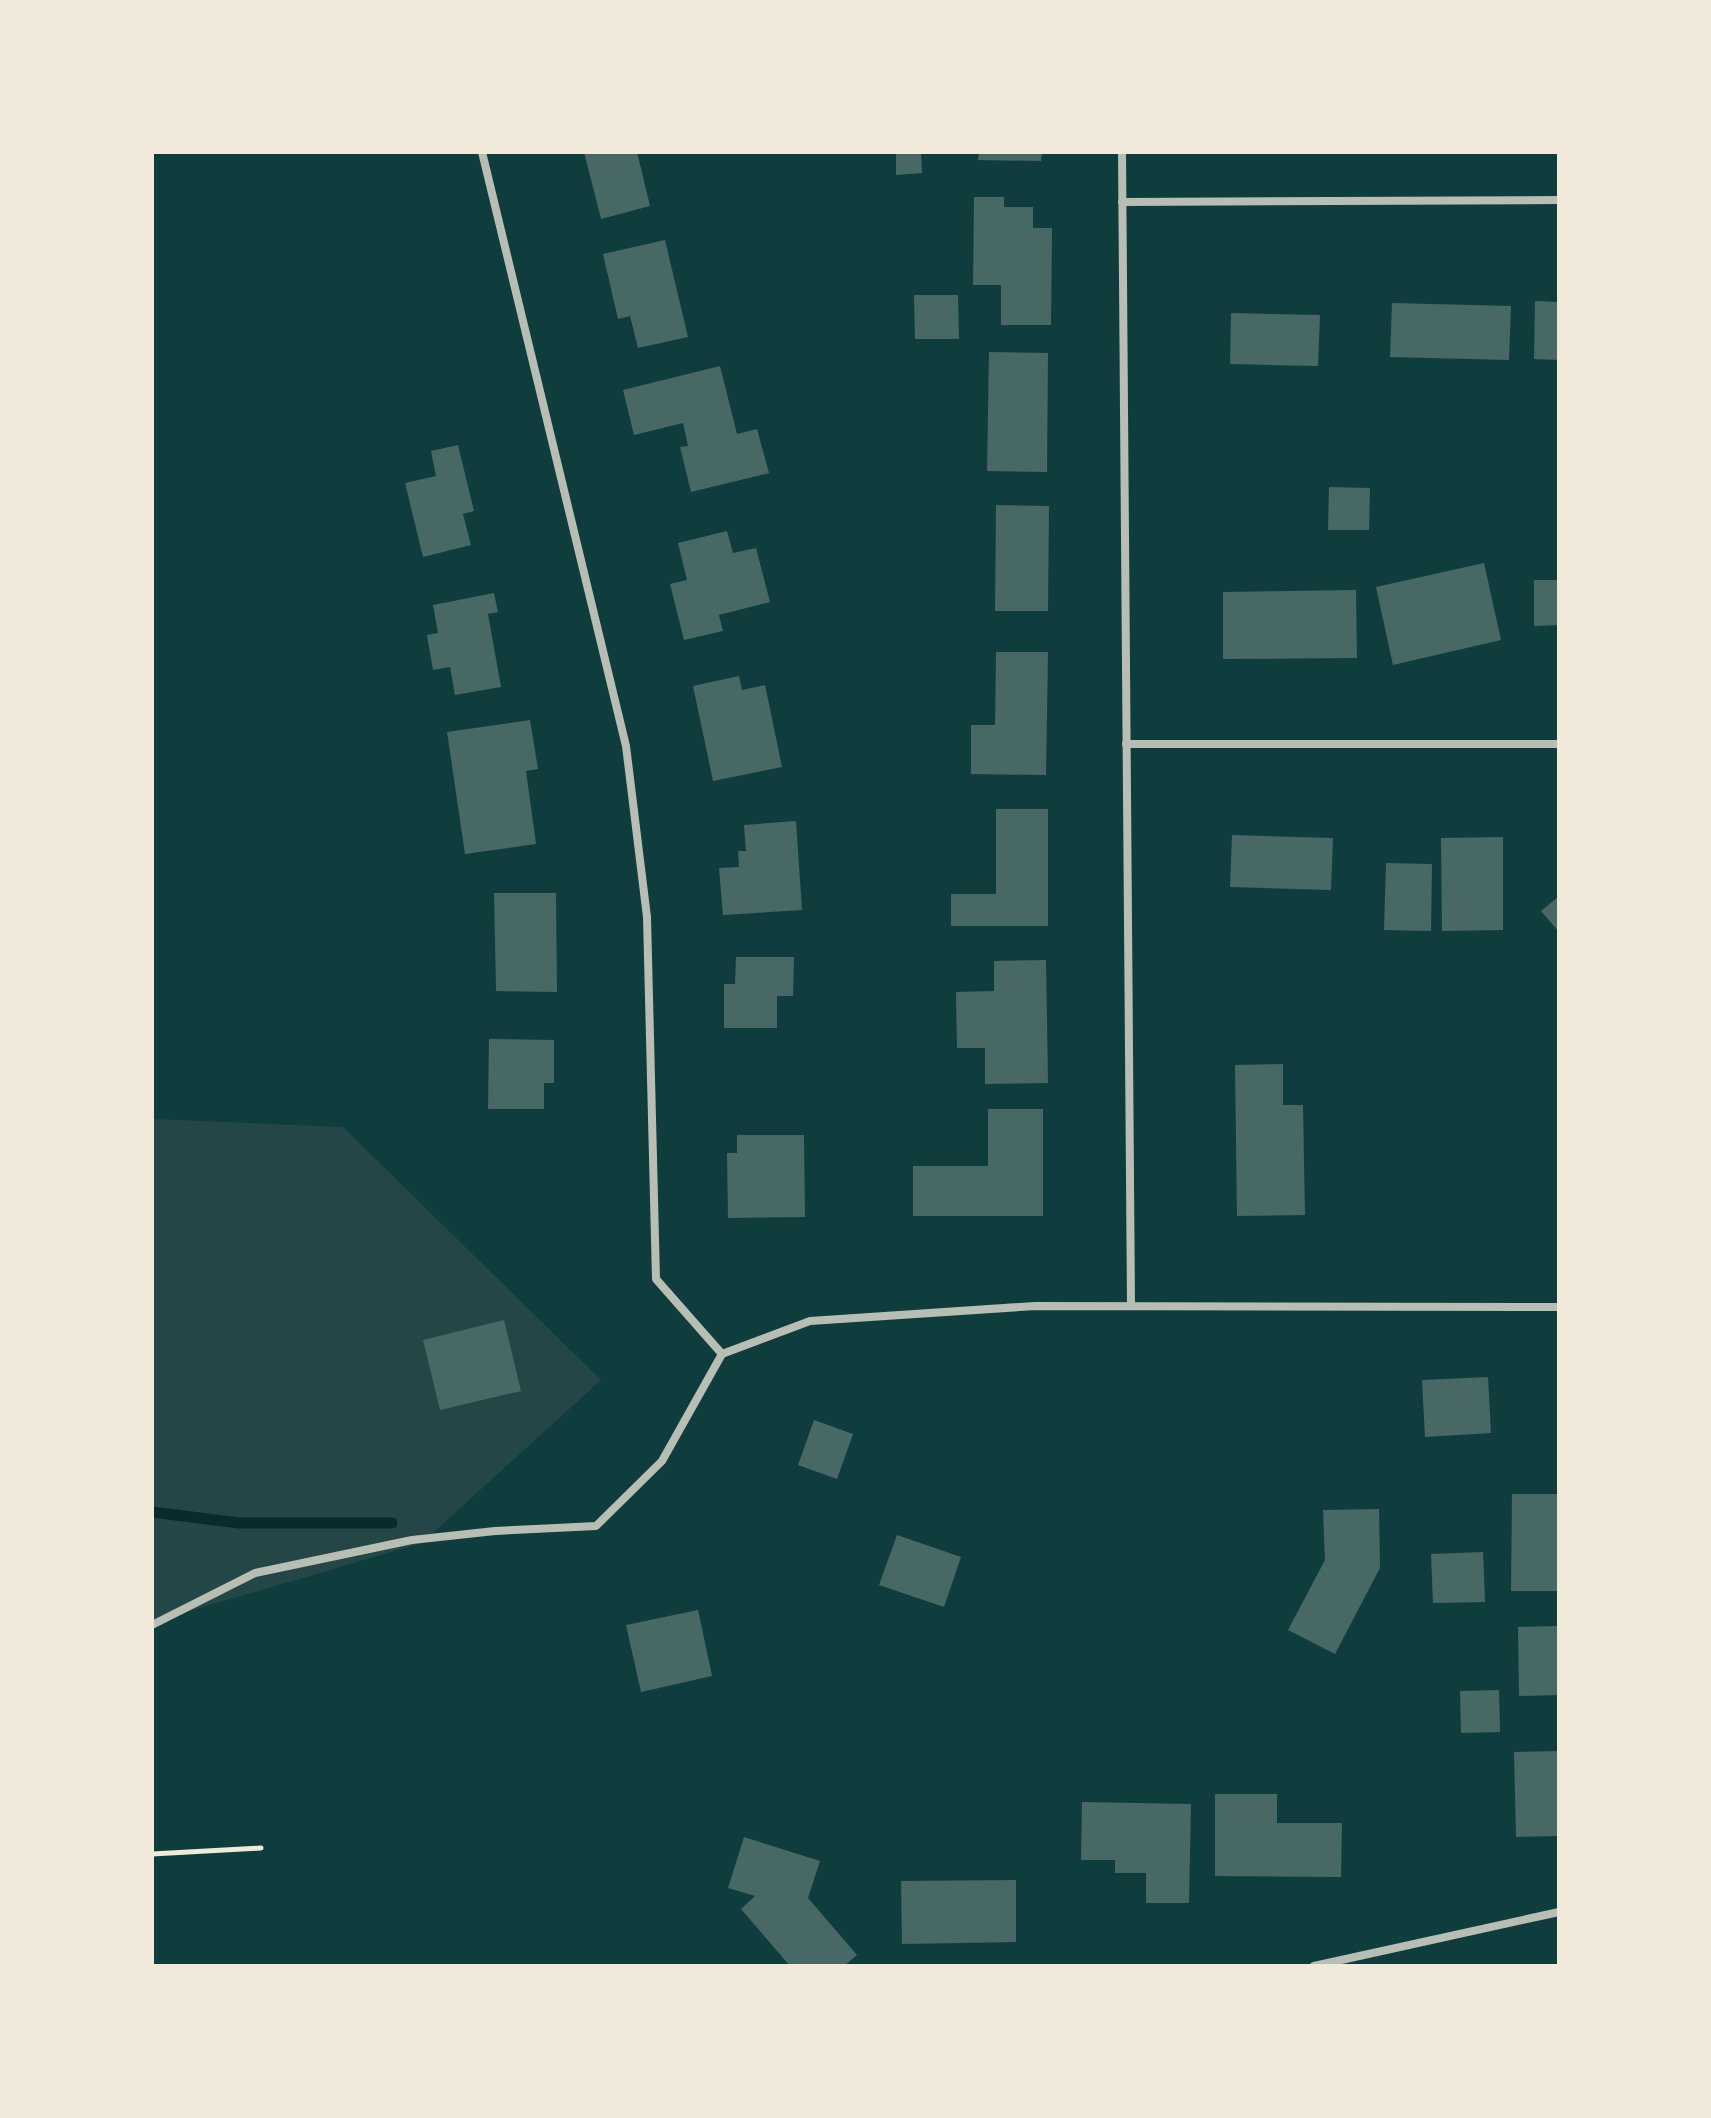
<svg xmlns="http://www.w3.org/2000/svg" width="1711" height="2118" font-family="Karla,sans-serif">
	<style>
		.green { fill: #244646 }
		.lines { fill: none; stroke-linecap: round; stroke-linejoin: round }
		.stream { stroke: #0a2a2b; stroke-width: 11 }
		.building { fill: #486865 }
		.path { stroke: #f1e9da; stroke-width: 5 }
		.minor { stroke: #b8beb3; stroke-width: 8 }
	</style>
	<rect width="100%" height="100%" fill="#0f3d3e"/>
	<polygon class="green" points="152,1119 343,1127 601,1380 422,1543 152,1622"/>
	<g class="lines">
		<polyline class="stream" points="152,1512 239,1523 392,1523"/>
	</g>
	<g class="building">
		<polygon points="584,152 637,152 650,206 601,219"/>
		<polygon points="896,152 921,152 922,173 896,175"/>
		<polygon points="979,152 1042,152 1041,161 978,160"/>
		<polygon points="974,197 1004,197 1004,207 1033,207 1033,228 1052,228 1051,325 1001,325 1001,285 973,285"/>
		<polygon points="665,240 688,337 638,348 630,316 618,319 603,254"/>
		<polygon points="914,295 958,295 959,339 915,339"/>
		<polygon points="1535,301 1559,302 1559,360 1534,359"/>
		<polygon points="1392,303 1511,306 1509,360 1390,357"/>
		<polygon points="1231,313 1320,315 1318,366 1230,364"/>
		<polygon points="989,352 1048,353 1047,472 987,471"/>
		<polygon points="720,366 737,434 757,429 769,473 691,492 680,447 688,446 683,423 634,435 623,390"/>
		<polygon points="458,445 474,511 463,514 471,545 423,557 405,483 436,476 431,451"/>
		<polygon points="1329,487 1370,488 1369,530 1328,530"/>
		<polygon points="996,505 1049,506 1048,611 995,611"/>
		<polygon points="727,531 733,553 756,548 770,602 719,615 723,631 684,640 670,584 687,580 678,543"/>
		<polygon points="1484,563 1501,640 1393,665 1376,587"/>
		<polygon points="1534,580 1559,580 1559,625 1534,626"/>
		<polygon points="1356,590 1357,658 1223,659 1223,592"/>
		<polygon points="494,593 498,612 488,614 501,687 455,695 450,667 433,670 427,635 438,633 433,605"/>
		<polygon points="996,652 1048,652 1046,775 971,774 971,725 995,725"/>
		<polygon points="739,676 742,690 765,685 782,767 713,781 693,686"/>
		<polygon points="530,720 538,769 526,771 536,844 465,854 447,732"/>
		<polygon points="996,809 1048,809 1048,926 951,926 951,894 996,894"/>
		<polygon points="796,821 802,910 723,915 719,868 739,867 738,851 746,851 744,825"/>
		<polygon points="1232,835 1333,838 1331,890 1230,887"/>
		<polygon points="1503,837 1503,930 1442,931 1441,838"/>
		<polygon points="1386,863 1432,864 1431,931 1384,930"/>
		<polygon points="494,893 556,893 557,992 496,991"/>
		<polygon points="1559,896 1559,932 1541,911"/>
		<polygon points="736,957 794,957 793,996 777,996 777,1028 724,1028 724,984 735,984"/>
		<polygon points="1046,960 1048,1083 985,1084 985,1048 957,1048 956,992 994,991 994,961"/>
		<polygon points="489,1039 554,1040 554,1083 544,1083 544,1109 488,1109"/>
		<polygon points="1283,1064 1283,1105 1303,1105 1305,1215 1237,1216 1235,1065"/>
		<polygon points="988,1109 1043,1109 1043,1216 913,1216 913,1166 988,1166"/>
		<polygon points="737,1135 804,1135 805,1217 728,1218 727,1153 737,1153"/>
		<polygon points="504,1320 521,1391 440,1410 423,1340"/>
		<polygon points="1488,1377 1491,1433 1425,1437 1422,1380"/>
		<polygon points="814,1420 853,1434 837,1479 798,1465"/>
		<polygon points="1512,1494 1559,1494 1559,1591 1511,1591"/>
		<polygon points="1379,1509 1380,1568 1335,1654 1288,1630 1325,1560 1323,1510"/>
		<polygon points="897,1535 961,1557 944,1607 879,1585"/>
		<polygon points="1483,1552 1485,1602 1433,1603 1431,1554"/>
		<polygon points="698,1610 712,1676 641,1692 626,1625"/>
		<polygon points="1559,1626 1559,1695 1519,1696 1518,1627"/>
		<polygon points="1499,1690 1500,1732 1461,1733 1460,1691"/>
		<polygon points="1559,1751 1559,1836 1516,1837 1514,1752"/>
		<polygon points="1215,1794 1277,1794 1277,1823 1342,1823 1341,1877 1215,1876"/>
		<polygon points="1082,1802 1191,1804 1189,1903 1146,1903 1146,1873 1115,1873 1115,1860 1081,1860"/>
		<polygon points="744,1837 820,1861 808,1898 857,1955 844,1966 790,1966 741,1909 755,1896 728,1888"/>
		<polygon points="1016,1880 1016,1942 902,1944 901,1881"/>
	</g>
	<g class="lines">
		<polyline class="path" points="152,1854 261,1848"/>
		<g class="minor">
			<polyline points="482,152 626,746 647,917 656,1279 722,1354"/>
			<polyline points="1122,152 1131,1306"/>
			<polyline points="1122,202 1559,200"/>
			<polyline points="1126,744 1559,744"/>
			<polyline points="722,1354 810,1321 1035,1306 1559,1307"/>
			<polyline points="152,1625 255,1573 412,1540 495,1531 596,1526 662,1461 722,1354"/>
			<polyline points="1314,1966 1559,1912"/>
		</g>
	</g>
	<rect width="1711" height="2118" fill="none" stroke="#f1e9da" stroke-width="308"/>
</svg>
